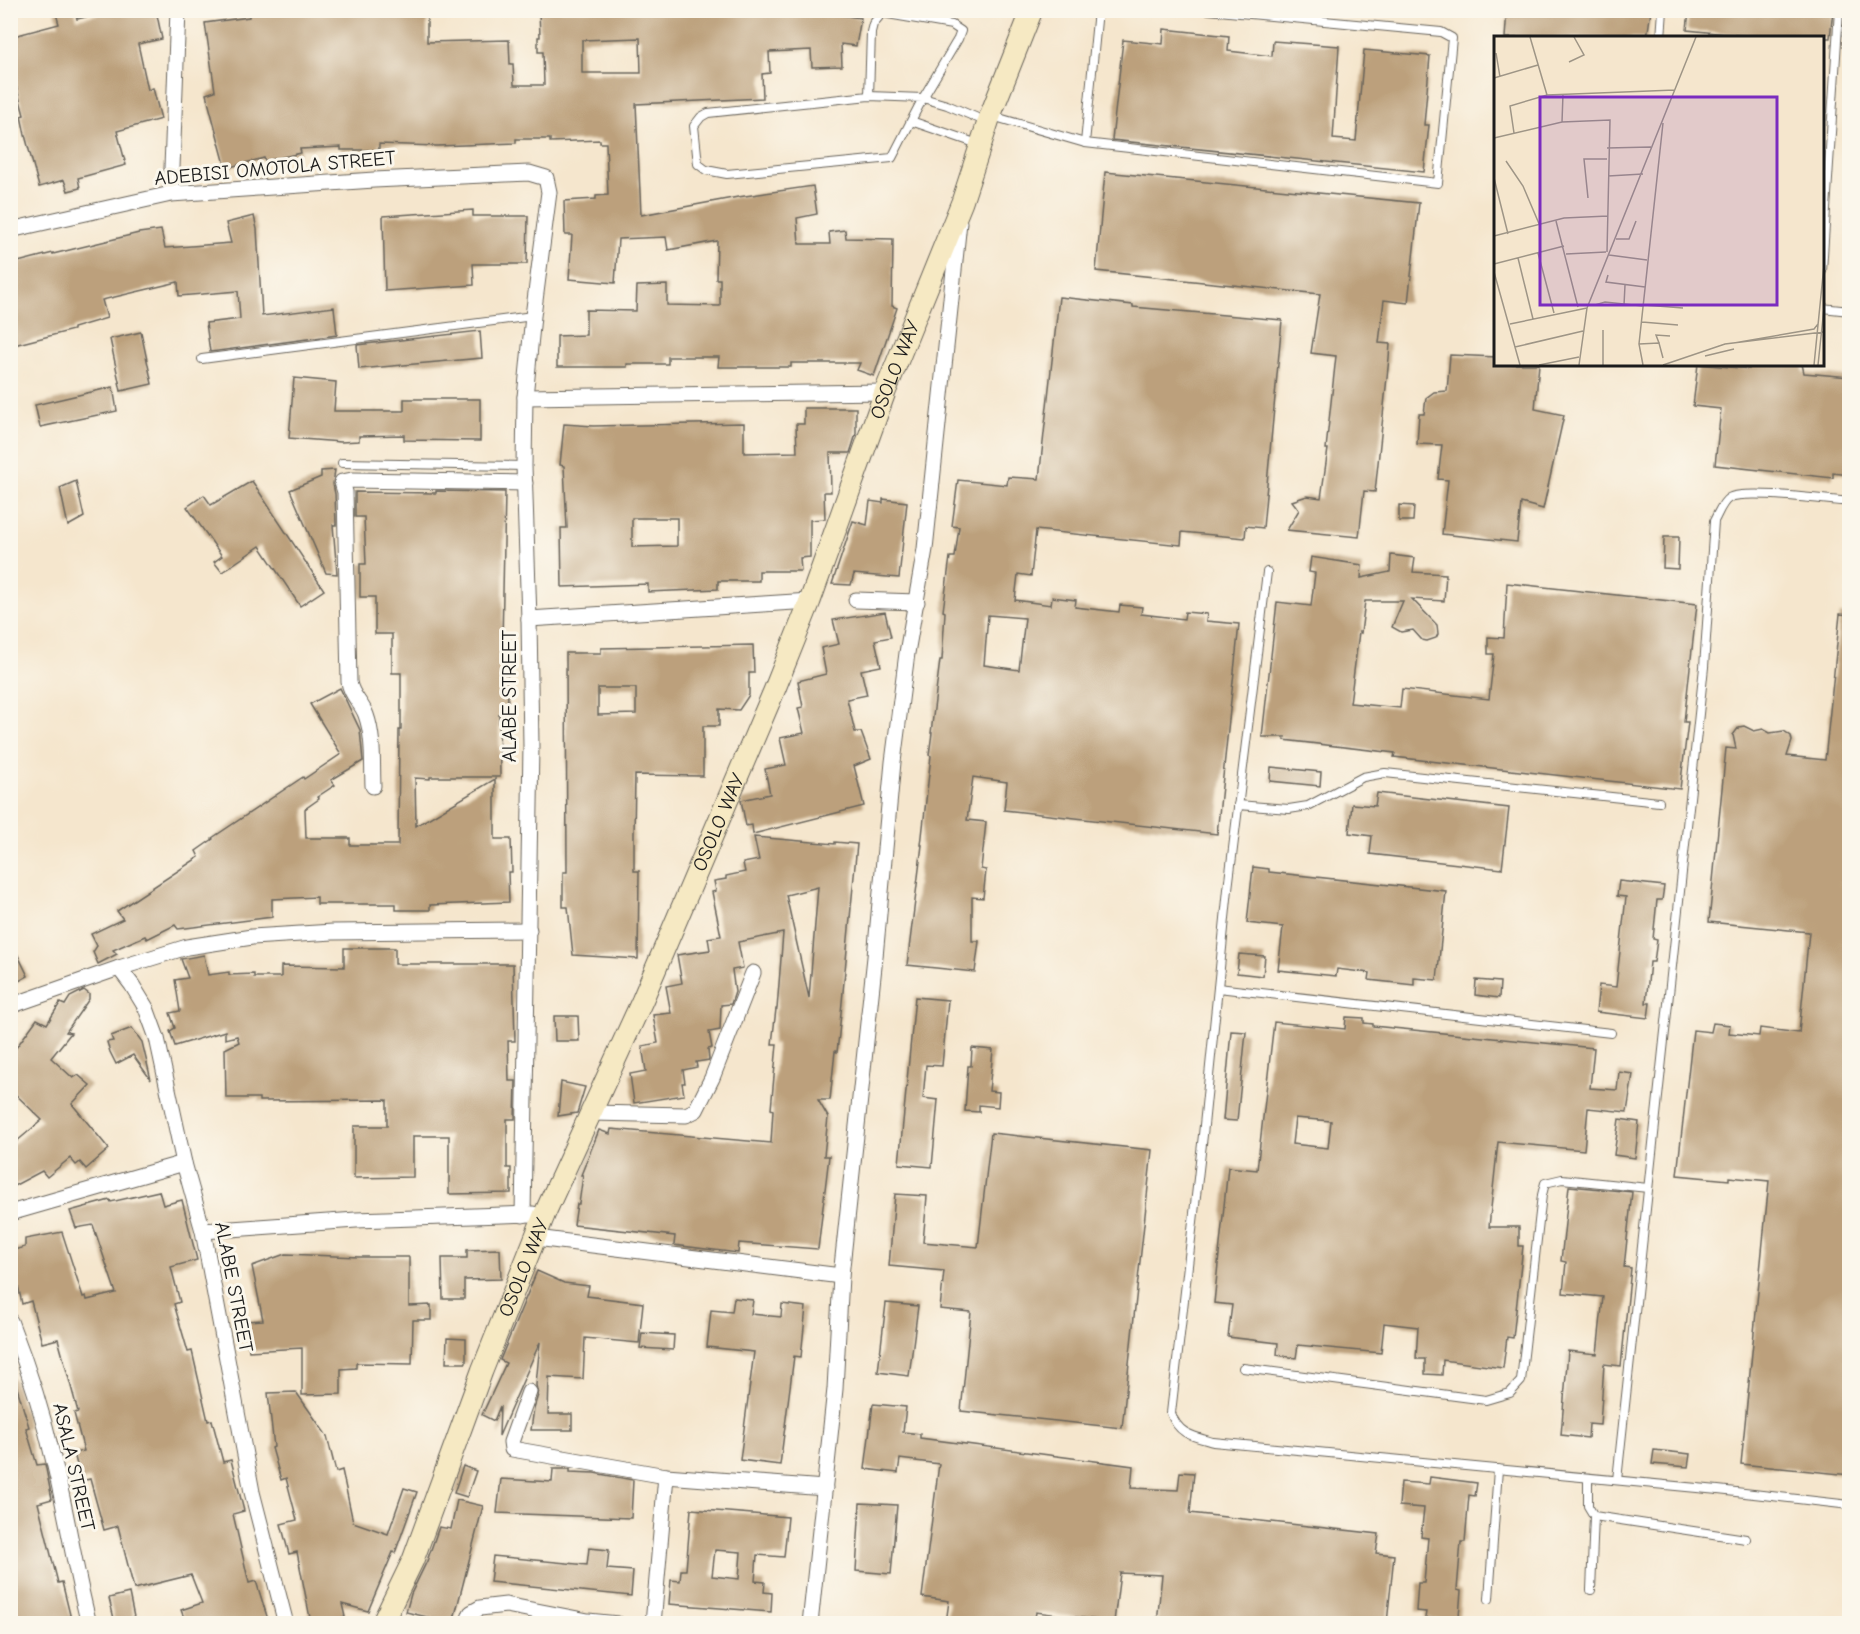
<svg xmlns="http://www.w3.org/2000/svg" width="1860" height="1634" font-family="'Comic Neue',sans-serif">
	<style>
		.building { fill: #bca07b; fill-rule: evenodd }
		.lines { fill: none; stroke-linecap: round; stroke-linejoin: round }
		.service-casing { stroke: #68635a; stroke-width: 10 }
		.minor-casing { stroke: #68635a; stroke-width: 17 }
		.secondary-casing { stroke: #68635a; stroke-width: 23 }
		.service { stroke: #fff; stroke-width: 8 }
		.minor { stroke: #fff; stroke-width: 15 }
		.secondary { stroke: #f6e9c3; stroke-width: 21 }
		.labels { text-anchor: middle; dominant-baseline: central; stroke-width: 6; stroke-linejoin: round; paint-order: stroke }
		.street-label { font-size: 20px; fill: #1c1c1c; stroke: #fbf7ec }
		.inset-road { fill: none; stroke: #9e9586; stroke-width: 1.5 }
		.view { fill: #7b2cbf; fill-opacity: 0.15; stroke: #7b2cbf; stroke-width: 3 }
		.inset-edge { fill: none; stroke: #1c1c1c; stroke-width: 3 }
	</style>
	<rect width="100%" height="100%" fill="#fbf7ec"/>
	<filter id="ink" filterUnits="userSpaceOnUse"><feTurbulence type="fractalNoise" baseFrequency=".0167" numOctaves="2"/><feDisplacementMap in="SourceGraphic" scale="12" xChannelSelector="R" yChannelSelector="G"/><feConvolveMatrix kernelMatrix="1 2 1 2 8 2 1 2 1" color-interpolation-filters="sRGB"/></filter>
	<filter id="wash" filterUnits="userSpaceOnUse"><feTurbulence type="fractalNoise" baseFrequency=".008" numOctaves="4" result="noise"/><feDisplacementMap in="SourceGraphic" scale="24" xChannelSelector="R" yChannelSelector="G"/><feGaussianBlur stdDeviation="1.35" result="paint"/><feColorMatrix in="noise" values="0 0 0 0 0 0 0 0 0 0 0 0 0 0 0 0 0 1.4 0 .05"/><feComposite in="paint" operator="in"/></filter>
	<g filter="url(#wash)">
		<rect width="100%" height="100%" fill="#f5e6cd"/>
		<g id="blocks">
			<g class="building">
				<polygon points="55,10 75,10 77,19 103,13 103,10 156,10 162,39 138,44 148,90 153,88 161,119 117,131 126,165 78,178 80,188 68,191 64,180 39,187 25,135 21,116 24,115 10,63 10,37 59,24"/>
				<path d="M249,10H427V42L509,40L510,64H513L514,85H544L543,52H538V37H540L539,10H840V15L861,18L856,46L841,44L842,66L812,67L811,50L769,52L770,73L762,74L763,98L636,104L641,215L738,197L813,186L817,214L797,218L799,244H830L829,232L845,230L846,238L893,239L892,306L897,308L874,376L857,370L860,363H791V367H718L719,357H668V364H627V367H557V336L586,335V310L636,311L637,286L667,285V305L720,306V279H716L717,241L668,250L666,237L618,239L615,283L569,279L572,235H565L564,201L596,199V196L608,195L606,143H600V140L550,142V139H516V143L437,146L379,144V150H341V147L300,149L301,153L265,161L264,158L226,168L206,94L215,91L205,23L249,17ZM640,38L641,73H582V40Z"/>
				<polygon points="1507,10 1651,10 1647,38 1505,38"/>
				<polygon points="1689,10 1833,10 1830,38 1766,38 1687,30"/>
				<polygon points="1164,29 1229,36 1228,51 1272,56 1273,41 1339,46 1333,139 1356,141 1364,50 1430,56 1424,125 1429,125 1424,172 1112,140 1123,40 1163,44"/>
				<polygon points="1105,172 1419,203 1408,303 1384,300 1379,343 1390,344 1389,358 1375,492 1364,491 1359,537 1287,530 1299,510 1292,501 1307,496 1321,498 1328,449 1326,449 1336,356 1311,353 1320,294 1096,271"/>
				<polygon points="473,210 473,216 528,216 527,264 473,264 474,285 385,291 383,216"/>
				<polygon points="254,216 257,229 262,316 334,307 337,335 210,352 206,323 240,319 238,291 179,296 178,282 102,300 107,318 73,328 73,330 10,346 10,264 53,253 53,254 139,233 161,230 165,248 231,243 226,223"/>
				<path d="M1059,297L1133,305V307L1282,320L1263,528L1246,526L1245,538L1182,532L1181,545L1036,530L1031,576L1018,574L1015,600L1051,605L1052,597L1076,600L1075,607L1119,612L1120,605L1142,607L1141,614L1184,619L1185,612L1207,614L1206,621L1239,624L1217,834L1004,810L1007,782L973,777L967,820L986,822L981,869L986,870L983,898L972,897V941H979L975,972L907,965L922,845H921L931,756L929,755L932,733H931L940,660H942L945,612L943,611L950,557H955L959,527L952,526L958,480L1007,485L1008,477L1039,479ZM988,615L1025,618L1019,670L984,665Z"/>
				<polygon points="480,331 482,358 359,369 357,345"/>
				<polygon points="141,332 152,384 121,391 110,339"/>
				<polygon points="1450,355 1496,357 1496,364 1539,364 1535,409 1564,415 1543,509 1521,503 1517,542 1442,534 1448,480 1438,479 1442,445 1417,444 1419,414 1424,414 1426,398 1434,392 1447,391"/>
				<polygon points="1698,364 1749,369 1749,364 1802,364 1804,373 1850,377 1850,475 1833,473 1833,478 1715,465 1721,409 1693,406"/>
				<polygon points="294,378 336,382 334,411 404,411 404,399 480,399 480,441 404,440 404,435 359,436 359,441 341,442 289,438"/>
				<polygon points="113,387 117,411 40,427 35,405"/>
				<path d="M804,408H856V434L850,453H830L831,492H824L825,519L810,520V557L800,558L801,571H759V581H718V589L648,592V584L562,587L561,528H567L564,466L560,465L564,424L593,426L744,423V453L797,452L796,424H804ZM632,518H677V546L632,547Z"/>
				<polygon points="335,470 333,484 335,494 336,525 333,525 337,574 326,573 290,490 321,477 321,471"/>
				<polygon points="76,481 84,517 68,526 60,488"/>
				<polygon points="252,481 324,590 300,606 260,546 222,572 214,562 222,556 187,507 204,495 211,505"/>
				<polygon points="436,491 505,492 502,643 507,643 508,714 499,714 500,777 430,777 430,779 415,778 416,826 495,779 495,839 511,839 512,872 508,872 509,902 430,905 430,910 396,910 396,904 317,904 317,897 272,899 272,917 178,929 175,925 147,939 145,936 113,950 117,954 98,964 93,952 97,946 91,934 123,919 117,911 199,857 196,851 213,839 212,838 303,777 304,779 341,754 310,704 340,688 360,730 363,761 331,780 335,785 317,797 319,799 305,809 306,838 350,838 350,845 398,845 399,730 401,730 401,673 392,673 392,634 375,634 375,597 360,597 360,564 366,564 364,517 355,517 355,492 436,493"/>
				<polygon points="883,499 907,502 899,578 854,574 851,585 832,584 853,521 867,525 870,501 883,503"/>
				<polygon points="1399,505 1414,506 1413,521 1399,521"/>
				<polygon points="1664,537 1679,537 1678,569 1663,568"/>
				<polygon points="1391,555 1415,558 1413,572 1446,574 1444,601 1412,599 1437,625 1438,634 1436,638 1427,641 1422,640 1413,630 1401,632 1392,627 1403,601 1365,601 1361,633 1359,632 1350,703 1400,708 1402,689 1489,699 1494,654 1488,654 1488,637 1504,638 1507,583 1697,604 1684,722 1688,722 1680,789 1394,757 1395,753 1284,740 1285,737 1262,737 1277,602 1311,606 1315,573 1309,572 1311,557 1362,565 1361,578 1390,572"/>
				<polygon points="885,612 891,637 875,640 881,666 861,670 867,695 847,699 855,732 861,732 871,759 854,766 864,806 753,834 752,825 746,826 741,800 770,794 765,769 786,765 780,738 804,733 798,708 803,707 798,681 826,674 821,648 839,644 833,620"/>
				<polygon points="1840,614 1850,615 1850,1475 1741,1464 1769,1181 1729,1177 1729,1180 1677,1175 1693,1030 1711,1032 1713,1023 1730,1025 1729,1033 1759,1036 1760,1028 1799,1033 1809,932 1709,922 1726,748 1736,749 1733,735 1739,727 1744,726 1754,731 1763,729 1770,733 1784,731 1791,736 1792,741 1787,756 1825,760"/>
				<path d="M753,645L754,673H749V695L739,710L719,709V726H703V776L635,775L634,835V871H639L638,959L573,955L568,907H563V872H567L566,653H601V648ZM598,688H636V714L598,715Z"/>
				<polygon points="1271,767 1321,772 1320,786 1270,781"/>
				<polygon points="1377,793 1509,808 1502,869 1370,854 1372,836 1349,833 1352,804 1375,806"/>
				<path d="M754,837L835,844V842L857,844L839,1034L837,1052L835,1051L830,1100H818L828,1117L824,1156H829L818,1249L739,1243L738,1253L674,1245L675,1236L574,1225L577,1204H579L583,1175H581L599,1130L610,1134L611,1129L771,1143L773,1110L771,1109L777,1044H772L776,1009H777L783,933L738,942L743,968L732,970L735,992L731,1004L721,1005L720,1030L709,1032L712,1048L708,1049L709,1060L696,1062L697,1067L683,1070L685,1083H682L684,1095L634,1103L630,1074L646,1071L642,1046L658,1043L653,1015L671,1013L666,986L682,983L677,955L710,950L708,938L721,936L712,892L716,891L714,881L726,879V876L745,872L743,863L759,860ZM818,887L809,998L786,895Z"/>
				<polygon points="1253,867 1269,869 1269,872 1446,891 1437,980 1414,978 1414,985 1369,980 1370,973 1337,969 1336,976 1278,970 1283,927 1247,923"/>
				<polygon points="1619,881 1664,886 1662,900 1657,900 1653,939 1657,940 1654,962 1650,962 1646,1003 1650,1003 1648,1018 1596,1012 1599,985 1616,987 1626,897 1617,896"/>
				<polygon points="10,939 28,976 10,986"/>
				<polygon points="344,948 395,948 395,964 513,964 515,1041 508,1041 509,1081 516,1081 515,1119 507,1119 507,1168 511,1168 511,1193 449,1194 449,1136 413,1136 413,1177 354,1178 354,1126 387,1126 387,1100 259,1101 259,1098 226,1098 225,1049 239,1042 237,1036 225,1039 225,1031 175,1046 170,1031 175,1028 170,1013 180,1011 175,980 188,978 181,959 204,955 208,975 229,972 229,975 254,974 254,977 281,977 281,966 344,967"/>
				<polygon points="1239,954 1265,956 1263,976 1237,973"/>
				<polygon points="1476,980 1500,982 1499,998 1475,995"/>
				<polygon points="84,990 89,994 89,999 66,1032 71,1033 51,1058 73,1078 78,1075 90,1085 72,1104 109,1149 86,1169 80,1162 76,1165 70,1158 47,1177 42,1171 10,1188 10,1147 42,1120 10,1089 10,1056 37,1019 47,1024 60,1003 65,1005 70,997"/>
				<polygon points="915,997 948,1000 942,1066 926,1065 923,1098 938,1100 932,1167 899,1164"/>
				<polygon points="554,1016 578,1016 579,1041 555,1041"/>
				<path d="M1346,1017L1364,1018V1023L1373,1024V1026L1594,1048L1590,1088L1617,1090L1619,1072L1633,1074L1627,1112L1588,1108L1584,1150L1498,1142L1489,1227H1519V1246H1523L1513,1338L1507,1337L1503,1368L1443,1360L1442,1375L1425,1374V1359H1416L1418,1327L1384,1323L1381,1353L1298,1345L1296,1358L1277,1355L1278,1343L1228,1337L1232,1305L1214,1303L1228,1167L1257,1170L1274,1022L1345,1029ZM1295,1118L1331,1121L1328,1148L1292,1144Z"/>
				<polygon points="132,1028 142,1042 151,1080 133,1055 116,1064 110,1052 107,1042 113,1041 111,1036"/>
				<polygon points="1231,1031 1246,1032 1237,1121 1223,1120"/>
				<polygon points="972,1048 993,1050 989,1091 999,1092 998,1107 979,1105 979,1112 965,1111 968,1066 971,1066"/>
				<polygon points="561,1082 585,1087 577,1113 558,1116"/>
				<polygon points="1619,1119 1639,1122 1635,1158 1614,1155"/>
				<polygon points="991,1133 1152,1150 1122,1428 961,1411 971,1312 940,1309 944,1271 889,1266 895,1194 927,1196 923,1242 978,1247"/>
				<polygon points="1569,1186 1632,1192 1624,1267 1631,1268 1621,1366 1604,1364 1600,1425 1589,1424 1588,1438 1561,1435 1568,1351 1597,1354 1603,1297 1563,1293 1566,1262 1561,1261"/>
				<polygon points="159,1191 163,1205 182,1200 197,1260 171,1267 180,1302 174,1304 188,1352 192,1351 208,1421 212,1420 223,1462 231,1460 244,1511 233,1514 249,1583 256,1581 269,1623 186,1623 181,1610 202,1603 191,1575 134,1589 118,1526 104,1530 90,1479 81,1481 74,1453 84,1451 74,1413 78,1412 58,1339 42,1343 31,1301 22,1304 16,1275 10,1276 10,1251 25,1247 25,1239 62,1232 83,1297 86,1296 87,1300 116,1293 93,1225 76,1228 70,1211 110,1200 111,1202"/>
				<polygon points="500,1249 501,1279 464,1280 464,1299 443,1299 442,1258 467,1258 467,1250"/>
				<polygon points="285,1254 359,1257 409,1257 409,1306 431,1305 431,1320 413,1320 412,1364 356,1363 356,1368 341,1369 341,1394 302,1395 302,1348 249,1351 246,1321 263,1320 252,1266"/>
				<polygon points="537,1271 564,1283 589,1286 587,1296 643,1303 639,1343 585,1338 583,1379 549,1377 548,1414 572,1414 572,1430 531,1430 534,1408 538,1395 536,1385 540,1342 499,1436 500,1406 494,1421 482,1415 506,1363 500,1360"/>
				<polygon points="734,1298 753,1300 751,1314 781,1317 782,1304 806,1307 801,1357 794,1356 780,1465 740,1460 754,1352 707,1347 711,1310 732,1312"/>
				<polygon points="886,1303 918,1306 909,1376 878,1372"/>
				<polygon points="642,1333 674,1335 673,1350 640,1348"/>
				<polygon points="447,1338 466,1339 466,1363 446,1363"/>
				<polygon points="14,1378 29,1427 26,1428 37,1465 45,1464 52,1499 38,1503 58,1583 62,1582 72,1623 19,1623 10,1584 10,1379"/>
				<polygon points="296,1392 327,1436 336,1472 342,1470 353,1522 388,1534 404,1488 417,1492 395,1553 393,1552 368,1611 342,1604 345,1617 311,1623 297,1552 289,1554 281,1524 297,1520 286,1478 281,1480 272,1448 274,1447 268,1393"/>
				<polygon points="873,1404 906,1407 903,1432 920,1434 920,1438 1133,1466 1131,1488 1178,1490 1180,1472 1194,1473 1190,1513 1379,1534 1376,1553 1394,1555 1387,1623 1157,1623 1162,1575 1120,1573 1114,1622 1036,1612 1034,1623 946,1623 949,1601 922,1597 939,1464 900,1459 898,1473 865,1469"/>
				<polygon points="1654,1450 1690,1454 1688,1467 1652,1464"/>
				<polygon points="463,1466 476,1471 467,1497 454,1493"/>
				<polygon points="553,1469 570,1469 570,1472 594,1473 633,1480 631,1518 497,1513 501,1479 552,1482"/>
				<polygon points="1430,1477 1477,1483 1475,1496 1469,1495 1465,1542 1461,1542 1457,1590 1461,1591 1459,1616 1453,1616 1452,1620 1425,1618 1426,1612 1416,1611 1418,1583 1424,1583 1428,1538 1421,1537 1424,1508 1399,1506 1401,1482 1429,1484"/>
				<polygon points="457,1500 483,1506 453,1623 452,1623 406,1612 411,1594 427,1561 439,1527 451,1529"/>
				<polygon points="860,1503 897,1505 891,1574 856,1571"/>
				<path d="M691,1509L788,1517L784,1557L757,1555L755,1581L765,1582L764,1592L772,1593L771,1612L669,1604L671,1580L680,1581L681,1570H686ZM715,1550L741,1552L739,1579L712,1576Z"/>
				<polygon points="589,1548 609,1550 607,1569 633,1571 631,1596 490,1582 493,1556 587,1565"/>
				<polygon points="129,1593 135,1622 115,1623 109,1598"/>
			</g>
		</g>
	</g>
	<g filter="url(#ink)">
		<use href="#blocks" fill-opacity="0" stroke="#68635a" stroke-width="1.5"/>
		<g class="lines">
			<defs>
				<g id="service">
					<polyline points="1661,38 1663,10"/>
					<polyline points="869,96 871,32 873,24 882,13 952,25 961,31 958,39 923,98 947,105 987,122"/>
					<polyline points="992,116 1085,143 1438,183 1452,38 1441,32 1208,10"/>
					<polyline points="911,121 923,98 869,96 708,113 701,117 694,126 698,164 706,170 727,174 892,158 911,121 978,144"/>
					<polyline points="1085,143 1098,10"/>
					<polyline points="1822,271 1839,10"/>
					<polyline points="1822,308 1850,311"/>
					<polyline points="202,359 533,316"/>
					<polyline points="342,463 524,466"/>
					<path d="M1267,572L1228,889L1203,1135L1171,1413C1178,1434 1192,1436 1213,1442L1718,1490L1850,1505"/>
					<polyline points="1238,805 1289,809 1308,806 1363,777 1385,773 1659,802"/>
					<polyline points="1218,988 1611,1033"/>
					<polyline points="1243,1368 1486,1400 1510,1393 1521,1381 1542,1195 1545,1183 1562,1179 1648,1188"/>
					<polyline points="1588,1478 1588,1506 1594,1516 1746,1539"/>
					<path d="M1617,1480L1704,667L1714,521C1718,514 1722,502 1729,498C1744,489 1828,500 1850,502"/>
					<polyline points="1591,1590 1594,1516"/>
					<polyline points="1489,1599 1498,1469"/>
				</g>
				<g id="minor">
					<polyline points="171,194 178,10"/>
					<polyline points="10,230 171,194 374,180 529,173 546,178 549,192 533,316 525,397 524,466 529,619 531,746 523,1215"/>
					<polyline points="525,397 885,392"/>
					<polyline points="856,600 917,602"/>
					<polyline points="529,619 810,601"/>
					<path d="M373,786C372,763 374,737 366,715C362,703 351,696 349,682L345,492L342,482L352,480L525,483"/>
					<polyline points="119,968 132,985 146,1008 157,1038 184,1163 203,1231 252,1492 286,1624"/>
					<polyline points="10,1006 119,968 187,947 252,937 333,932 529,930"/>
					<polyline points="592,1113 686,1115 696,1110 712,1078 753,973"/>
					<polyline points="10,1213 184,1163"/>
					<polyline points="203,1231 356,1220 533,1214"/>
					<polyline points="536,1238 841,1276"/>
					<path d="M10,1321C28,1367 43,1414 54,1462C67,1515 75,1570 89,1624"/>
					<polyline points="529,1392 511,1442 512,1449 666,1476 825,1488"/>
					<polyline points="467,1624 471,1613 480,1608 506,1605 588,1621 618,1624"/>
					<polyline points="653,1624 666,1476"/>
					<polyline points="810,1624 835,1389 841,1276 875,957 893,762 907,653 925,549 959,222"/>
				</g>
				<g id="secondary">
					<path id="s1" d="M382,1624L413,1560L482,1371L545,1213L642,1001L774,691L810,601L885,392L962,202L990,116L1032,10"/>
				</g>
			</defs>
			<use href="#service" class="service-casing"/>
			<use href="#minor" class="minor-casing"/>
			<use href="#secondary" class="secondary-casing"/>
			<use href="#service" class="service"/>
			<use href="#minor" class="minor"/>
			<use href="#secondary" class="secondary"/>
		</g>
	</g>
	<g class="labels">
		<g class="street-label">
			<text transform="translate(275 168) rotate(-5)">ADEBISI OMOTOLA STREET</text>
			<text stroke="none"><textPath href="#s1" startOffset="1356">OSOLO WAY</textPath></text>
			<text transform="translate(509 696) rotate(-90)">ALABE STREET</text>
			<text stroke="none"><textPath href="#s1" startOffset="870">OSOLO WAY</textPath></text>
			<text stroke="none"><textPath href="#s1" startOffset="384">OSOLO WAY</textPath></text>
			<text transform="translate(234 1287) rotate(79)">ALABE STREET</text>
			<text transform="translate(74 1467) rotate(77)">ASALA STREET</text>
		</g>
	</g>
	<g transform="translate(1494 36)">
		<rect width="330" height="330" fill="#f5e6cd"/>
		<path class="inset-road" d="M36,1L53,59M2,17L6,41M75,26L90,19L80,1M0,42L44,29M68,86L69,58M20,97L16,70L53,59L181,54M0,102L68,86L116,84L113,216M113,112L157,111M12,125L29,150L46,190M114,140L149,138M0,142L14,198M94,162L90,123H113M62,185L84,271M0,200L70,182L114,180M122,203H135L142,185M44,217L60,277M72,218L112,216M115,219L153,224M24,222L39,283M0,228L70,210M0,236L26,329M114,239L112,246L151,251M101,269L111,266L149,270M130,269L131,249M150,269L189,272M148,286L184,289M16,288L93,272M109,294V329M165,307L162,299L176,300M240,307L320,293L324,288M145,308L165,307L169,322M21,311L89,295M211,320L240,313M45,329L85,321M85,329L93,272L202,1M149,329L145,308L169,87M169,329L231,308L329,296M320,329L330,229M324,329L330,272"/>
		<path class="view" d="M46,61H283V269H46Z"/>
		<rect width="330" height="330" class="inset-edge"/>
	</g>
	<rect width="1860" height="1634" fill="none" stroke="#fbf7ec" stroke-width="36"/>
</svg>
